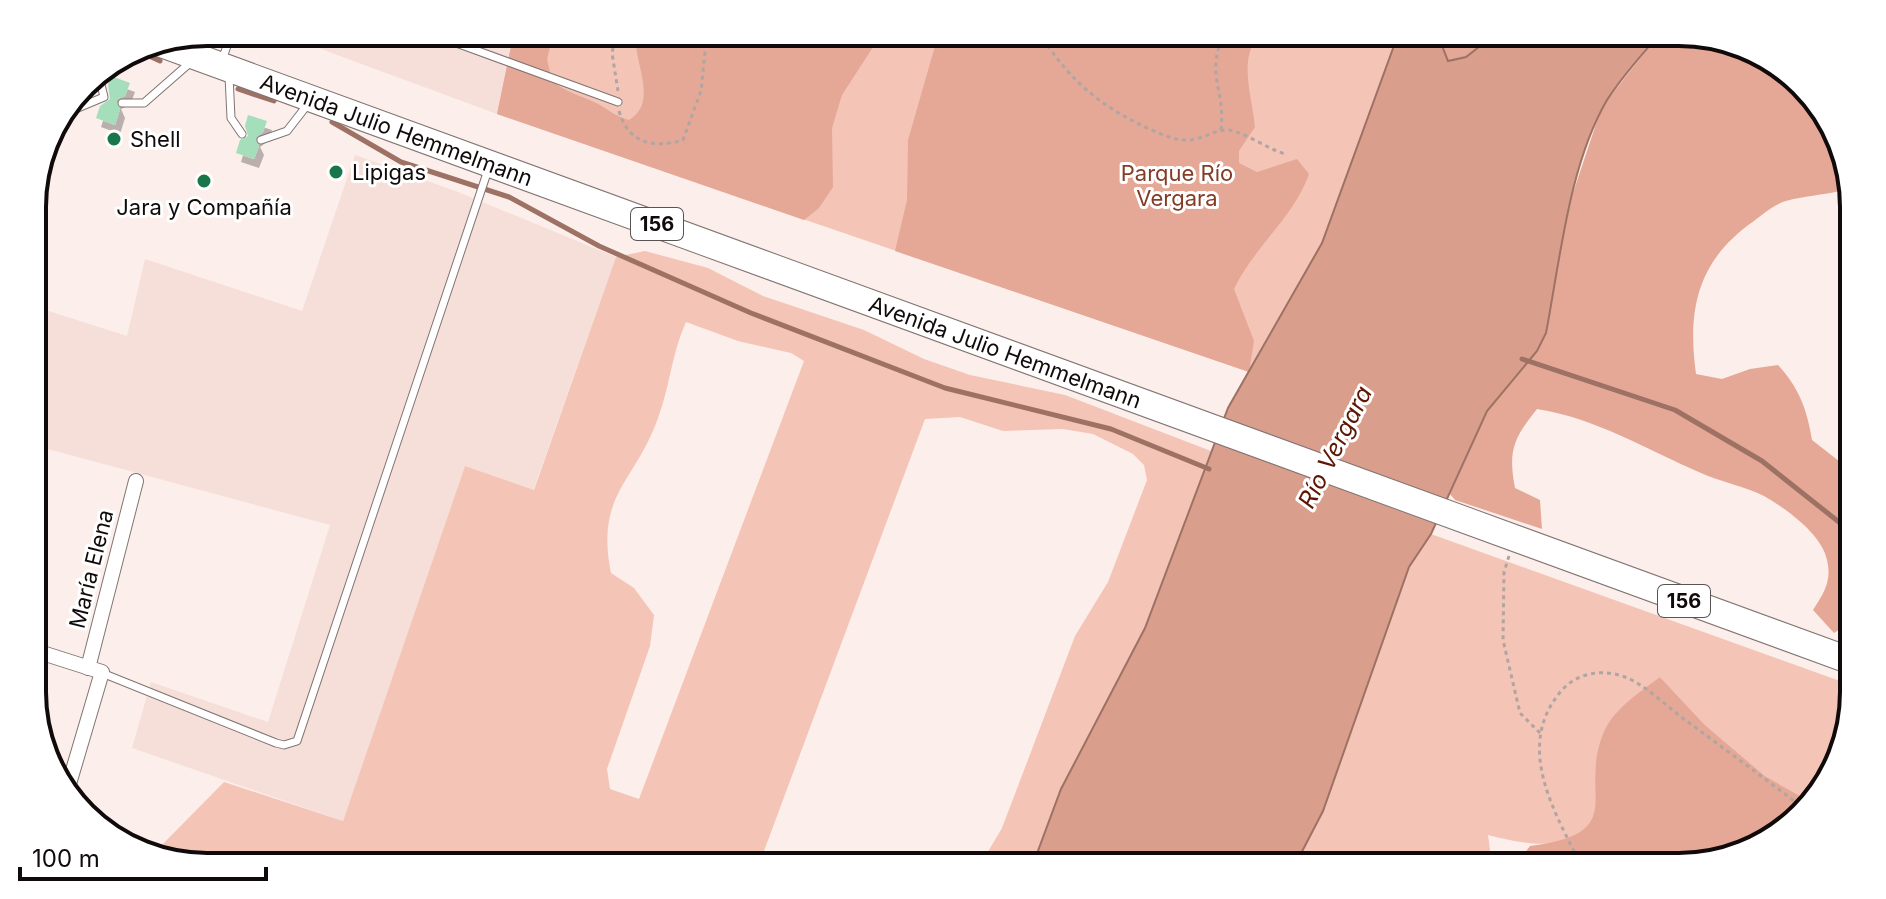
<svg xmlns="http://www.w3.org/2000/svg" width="1886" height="899" font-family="Inter,sans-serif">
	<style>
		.built { fill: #f6dfd9 }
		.green { fill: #f4c4b6; fill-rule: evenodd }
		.forest { fill: #e5a896 }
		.water { fill: #da9e8c; stroke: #9d7265; stroke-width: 2 }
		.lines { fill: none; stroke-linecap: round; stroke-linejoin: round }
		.stream { stroke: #9d7265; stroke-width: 5 }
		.building { fill: #a4debb; filter: url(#shadow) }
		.lane-casing { stroke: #817572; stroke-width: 9 }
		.street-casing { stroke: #817572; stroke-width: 16 }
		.highway-casing { stroke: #817572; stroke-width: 28 }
		.path { stroke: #b0a5a2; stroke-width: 3; stroke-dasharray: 4 4; stroke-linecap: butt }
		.lane { stroke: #fff; stroke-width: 7 }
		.street { stroke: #fff; stroke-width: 14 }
		.highway { stroke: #fff; stroke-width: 26 }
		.poi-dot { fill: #19764b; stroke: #fff; stroke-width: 3 }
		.labels { text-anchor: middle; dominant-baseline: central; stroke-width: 6; stroke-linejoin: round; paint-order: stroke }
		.shield { fill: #fff; stroke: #585454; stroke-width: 2 }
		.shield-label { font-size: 20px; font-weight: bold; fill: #100b0a }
		.street-label { font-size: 22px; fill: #100b0a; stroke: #fff }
		.poi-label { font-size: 22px; fill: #100b0a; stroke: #fff; text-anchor: start }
		.park-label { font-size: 22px; fill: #853c27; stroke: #fff }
		.water-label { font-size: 24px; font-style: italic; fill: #5d1601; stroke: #fff }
		.rim { fill: none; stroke: #100b0a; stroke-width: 4 }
	</style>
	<defs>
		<filter id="shadow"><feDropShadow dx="5" dy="9" stdDeviation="0" flood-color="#0004"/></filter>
	</defs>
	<rect width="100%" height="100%" fill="#fceeea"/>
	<g class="built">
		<polygon points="275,32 514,32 497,114"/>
		<polygon points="355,155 458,192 616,257 533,491 465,466 343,821 132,748 151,682 268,722 330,525 33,445 33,306 127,336 145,259 302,311"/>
	</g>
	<g class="green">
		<polygon points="514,32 1399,32 1322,243 1249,372 497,114"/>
		<path d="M645,251L708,268L763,296L864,330L924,359L970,375L1065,395L1211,451L1145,628L1061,789L1032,867H979L1002,828L1075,636L1108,582L1147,480L1144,465L1133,454L1093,434L1063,429L1003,431L960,417L925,419L758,867H207L151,856L224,782L343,821L465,466L534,490L616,257ZM686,322L738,341L791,353L804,361L639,799L610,789L607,769L650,646L654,615L634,588L611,573C595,494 635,483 658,418C670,386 672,352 686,322Z"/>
		<path d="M1431,534L1854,686L1840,759L1805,799L1765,776L1705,725L1660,677C1648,693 1602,748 1597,762C1592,777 1603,797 1597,811C1579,857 1524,844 1488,835L1490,850L1484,867H1294L1323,811L1409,567Z"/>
	</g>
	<g class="forest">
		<path d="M514,32H554L547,59L552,81C566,92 579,95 594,102C607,108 614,116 629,120C660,101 632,62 636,32H878L875,44L842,95L832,128L833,187L819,208L804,220L497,114Z"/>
		<path d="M939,32H1261C1237,58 1252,94 1255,127L1239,151V163L1257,172L1297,159L1309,174C1294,217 1254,247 1234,289L1254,341L1249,372L895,251L907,200L908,140Z"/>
		<polygon points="1442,32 1498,32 1466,57 1448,61 1441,43"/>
		<path d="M1661,32L1746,46L1817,100L1851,180L1841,191C1823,195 1803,196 1786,201C1775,204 1763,214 1754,221C1698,260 1687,308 1696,374L1722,379L1750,369L1778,365C1799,388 1807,409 1812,440L1853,472L1854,620L1834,633L1813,610C1824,593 1832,581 1827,560C1822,534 1785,508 1764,496C1744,486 1721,482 1701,473C1647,450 1596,418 1537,409C1513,439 1508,451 1515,488L1540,500L1542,529L1455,500L1450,494L1487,411L1537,351L1572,196L1598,118L1608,99Z"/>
		<path d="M1660,677L1705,725L1765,776L1807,800L1776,837L1690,867H1514L1530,846C1631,833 1578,795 1603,734C1613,709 1639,693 1660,677Z"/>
	</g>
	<path class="water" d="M1399,32H1442L1441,43L1448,61L1466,57L1498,32H1661C1643,54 1622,76 1607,100C1569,165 1560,260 1546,333L1537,351L1487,411L1431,534L1409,567L1323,811L1294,867H1032L1061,789L1145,628L1228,408L1322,243Z"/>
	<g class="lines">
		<g class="stream">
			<polyline points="134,49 160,61"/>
			<polyline points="238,89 274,101"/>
			<polyline points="332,122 401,162 509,197 599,246 751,313 945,388 1111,429 1209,469"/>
			<polyline points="1522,359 1675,410 1762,461 1854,534"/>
		</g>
	</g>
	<g class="building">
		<polygon points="111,76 130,83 125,96 116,100 120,109 115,125 96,118 100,106 110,99 108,85"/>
		<polygon points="248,115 267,121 263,132 255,138 259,146 254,159 236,153 240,140 248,136 245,126"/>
	</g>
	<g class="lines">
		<defs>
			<g id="lane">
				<polyline points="426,32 618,102"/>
				<polyline points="222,60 232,32"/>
				<polyline points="229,76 231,118 242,134"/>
				<polyline points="122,103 144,103 192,61"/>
				<polyline points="61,115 104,97 98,72"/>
				<polyline points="261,140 287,131 308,104"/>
				<polyline points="102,673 276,743 284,745 297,741 488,170"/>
			</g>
			<g id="street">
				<polyline points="33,650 102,672 66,794"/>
				<polyline points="88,668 136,481"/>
			</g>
			<g id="highway">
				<path id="s1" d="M156,42L1854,662"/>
			</g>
		</defs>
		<use href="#lane" class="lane-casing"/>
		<use href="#street" class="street-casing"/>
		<use href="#highway" class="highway-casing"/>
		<g class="path">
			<polyline points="616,32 612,53 618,91"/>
			<path d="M1039,32C1068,79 1097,104 1147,128C1159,133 1174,141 1188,140C1202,140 1215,129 1229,130C1244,132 1268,149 1285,154"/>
			<path d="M619,111C628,143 653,149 683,140L701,91L707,32"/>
			<path d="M1221,130C1226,89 1204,75 1225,32"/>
			<polyline points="1509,556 1504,572 1503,640 1520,713 1540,733"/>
			<path d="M1578,867V859C1551,806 1515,742 1563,689C1579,672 1604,669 1625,677C1645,685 1663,703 1680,716C1719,745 1759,774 1798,804L1799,809"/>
		</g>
		<use href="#lane" class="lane"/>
		<use href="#street" class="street"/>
		<use href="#highway" class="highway"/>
	</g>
	<g class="poi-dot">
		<circle cx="114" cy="139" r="8"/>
		<circle cx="336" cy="172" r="8"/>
		<circle cx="204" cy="181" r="8"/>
	</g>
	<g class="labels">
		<g class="shield">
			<rect x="631" y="208" width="52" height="32" rx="6"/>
			<rect x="1658" y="585" width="52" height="32" rx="6"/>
		</g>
		<g class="shield-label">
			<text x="657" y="224">156</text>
			<text x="1684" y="601">156</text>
		</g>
		<g class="street-label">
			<text stroke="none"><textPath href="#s1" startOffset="256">Avenida Julio Hemmelmann</textPath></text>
			<text stroke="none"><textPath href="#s1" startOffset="904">Avenida Julio Hemmelmann</textPath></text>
			<text transform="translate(91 569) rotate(-76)">María Elena</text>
		</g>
		<g class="poi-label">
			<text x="130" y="139">Shell</text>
			<text x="352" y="172">Lipigas</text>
			<text x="204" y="207" text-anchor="middle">Jara y Compañía</text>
		</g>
		<g class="park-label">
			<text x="1177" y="173">Parque Río<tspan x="1177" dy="25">Vergara</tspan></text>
		</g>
		<g class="water-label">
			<text transform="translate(1335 447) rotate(-63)">Río Vergara</text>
		</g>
	</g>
	<path d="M0 0H1886V899H0ZM207 46H1679A161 161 0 0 1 1840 207V692A161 161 0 0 1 1679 853H207A161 161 0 0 1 46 692V207A161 161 0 0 1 207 46Z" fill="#fff" fill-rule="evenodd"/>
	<path class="rim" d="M207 46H1679A161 161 0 0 1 1840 207V692A161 161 0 0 1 1679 853H207A161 161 0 0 1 46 692V207A161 161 0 0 1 207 46Z"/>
	<path d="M20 867v12h246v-12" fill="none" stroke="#100b0a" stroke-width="4"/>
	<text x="32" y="867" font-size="24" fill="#100b0a" stroke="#ffffff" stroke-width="6" paint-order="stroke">100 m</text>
</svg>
